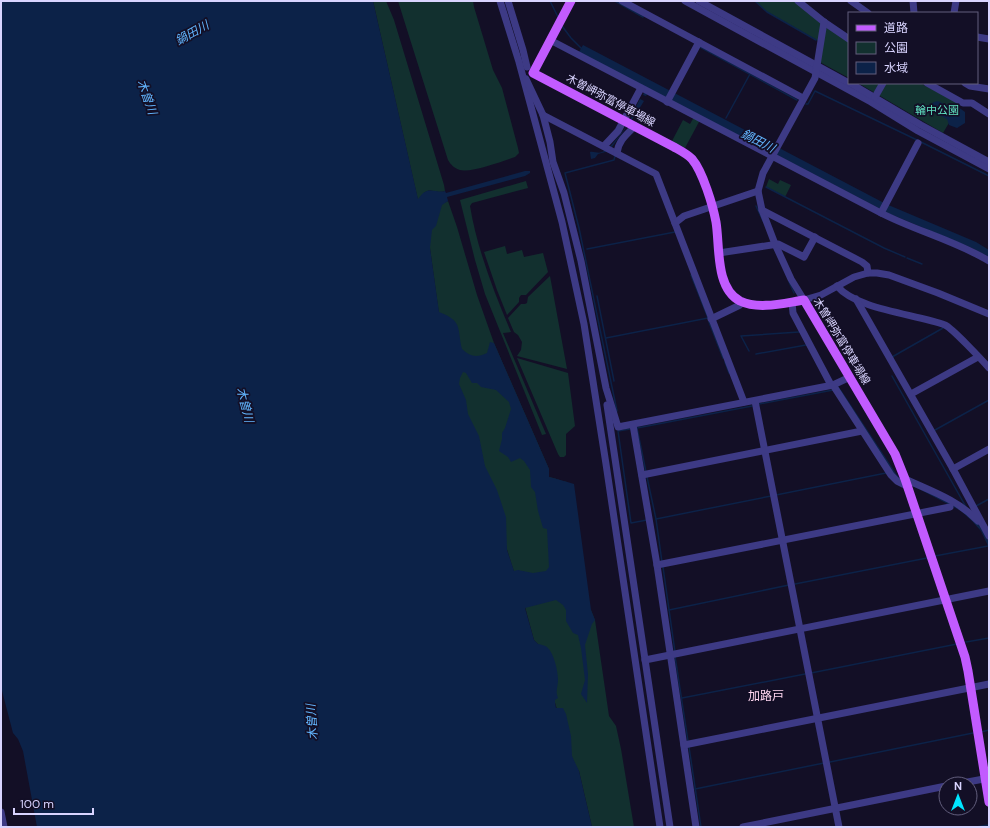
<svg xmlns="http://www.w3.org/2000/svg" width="990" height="828" font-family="'DM Sans','Noto Sans JP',sans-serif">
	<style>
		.green { fill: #12302f }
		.water { fill: #0c2248; fill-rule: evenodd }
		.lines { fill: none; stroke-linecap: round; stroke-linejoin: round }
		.stream { stroke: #0c2248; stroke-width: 1.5 }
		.minor { stroke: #3d3a85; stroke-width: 7 }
		.major { stroke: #c25bff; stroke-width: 9 }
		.labels { text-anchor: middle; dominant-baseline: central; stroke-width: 3.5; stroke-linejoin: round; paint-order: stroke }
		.street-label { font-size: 11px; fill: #d9d4ff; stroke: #130f26 }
		.park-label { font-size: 11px; fill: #5fe0c0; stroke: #130f26 }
		.water-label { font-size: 12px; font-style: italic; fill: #62b6ff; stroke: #130f26 }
		.neighbourhood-label { font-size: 12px; fill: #ffd6f0; stroke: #130f26 }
	</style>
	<rect width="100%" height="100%" fill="#130f26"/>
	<g class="green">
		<path d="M373,1H386L394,20L444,185L445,191C430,195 431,183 418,200Z"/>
		<path d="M398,1H473L474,7L493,70L502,88L518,148L519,153L515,157C503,161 471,173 460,170C454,168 451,165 448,160Z"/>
		<polygon points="755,1 795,1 849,42 849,78 816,60 820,42 767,12"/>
		<polygon points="858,83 920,83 960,104 943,133"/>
		<polygon points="694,117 700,120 685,148 672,141 683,120 690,124"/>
		<polygon points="769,179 778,184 780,180 791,185 785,197 766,187"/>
		<path d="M526,181L528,188L472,203L470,206C477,249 494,292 511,332L503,333L546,434L542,435L485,294L475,260L460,200Z"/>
		<path d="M448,201L457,227L477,295L494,343L549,469V477C555,478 561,481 567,482L559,569L516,578L444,350L425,212Z"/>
		<polygon points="505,246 507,254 522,250 524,257 543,253 548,272 526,295 521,295 519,298 519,302 507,315 497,290 484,252"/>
		<polygon points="550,276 567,369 517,356 521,350 522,342 518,335 514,332 508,318 521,304 525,304 527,303 528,297"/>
		<polygon points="517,358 568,373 575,426 566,434 566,455 564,457 560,457 558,454"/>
		<polygon points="545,594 591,610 595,620 609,716 616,726 621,749 634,827 592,827 579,771 572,761 538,644 534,640 524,603"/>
	</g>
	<g class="water">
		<path d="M1,1H373L418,199C420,197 422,193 425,192C430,188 439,193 445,191L446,193L525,171H530V173L525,176L447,197L448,201L442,205L436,226L432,230L430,248L439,312C463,321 457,328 462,349C470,357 477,358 487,353L490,342L494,343L549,469V477C557,479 565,481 574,484L591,610L595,620L592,624L585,645L588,674L587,703L581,694L585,680L581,648L578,635L573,633L566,621V610L563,605L556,600L525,608L534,640L538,644C542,645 544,645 547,647C554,653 558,671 558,680C558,688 555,690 558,698L555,700V703L556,708H563L566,714L571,736L572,756L579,771L592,827H37L23,751L18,739L13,733L1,687ZM463,372L466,373L472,383H477L481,387L496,390L509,402L511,409L505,428L502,433V439L499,451L508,457L511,462L520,458L524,461L530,470L531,487L535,492L538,511L543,528L547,529L549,567L546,571L533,573L518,570L514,571L507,550L506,517L497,490L485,466L479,436L468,414L466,400L459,384L460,378Z"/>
		<polygon points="583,45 886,204 976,242 989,250 989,257 972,248 890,214 650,89 646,96 643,95 646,88 579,52"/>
		<path d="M640,99L644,101L636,114L609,151L598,154L595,158L591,159L590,152C594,151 598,154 602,152C610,150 629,124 632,116C634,110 637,105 640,99Z"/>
		<path d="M938,101L950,107H958L965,112V123L957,128L949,125L947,119L935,113L931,108C931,103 933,102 938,101Z"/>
		<polygon points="834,381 841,390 897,475 900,478 965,510 980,525 989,542 989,548 981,531 972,521 961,511 896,477 837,389"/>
	</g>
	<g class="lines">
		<g class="stream">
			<polyline points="550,1 558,17"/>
			<polyline points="615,1 643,17"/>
			<polyline points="755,1 767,12 816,40"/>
			<polyline points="562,26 571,38 582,49"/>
			<polyline points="700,47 797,100"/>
			<polyline points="806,104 808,104 815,91 917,140"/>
			<polyline points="726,118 750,74"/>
			<polyline points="921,142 989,176"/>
			<polyline points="615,156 614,160 565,173 579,228 617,411"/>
			<polyline points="766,187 884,248 905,257"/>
			<polyline points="756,206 763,221"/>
			<polyline points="587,249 675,232"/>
			<polyline points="907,258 922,264"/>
			<polyline points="691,275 708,318"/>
			<polyline points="789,282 794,293"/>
			<polyline points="597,296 614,381"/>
			<polyline points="709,322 723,358"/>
			<polyline points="606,338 708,318"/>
			<polyline points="749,351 741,336 799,332"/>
			<polyline points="756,354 806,345"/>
			<polyline points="893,358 892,357 943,328"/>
			<polyline points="725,362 729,373"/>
			<polyline points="892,376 966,507"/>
			<polyline points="759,404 833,390"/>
			<polyline points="630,429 618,431 631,523 647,520"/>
			<polyline points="935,430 989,400"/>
			<polyline points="646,472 637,428 752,406"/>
			<polyline points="647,477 656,519 662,562"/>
			<polyline points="776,495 886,473"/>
			<polyline points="976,506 989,499"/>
			<polyline points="656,519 771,496"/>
			<polyline points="935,556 988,546"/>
			<polyline points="663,567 675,652"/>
			<polyline points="795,584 927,558"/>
			<polyline points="669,610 789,585"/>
			<polyline points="966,642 989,638"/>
			<polyline points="675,656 688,741"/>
			<polyline points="811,673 957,644"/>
			<polyline points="682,698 805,674"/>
			<polyline points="981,732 989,730"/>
			<polyline points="689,747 701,827"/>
			<polyline points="830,762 973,733"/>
			<polyline points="695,789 824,763"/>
			<polyline points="976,827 988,825"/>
		</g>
		<g class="minor">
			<polyline points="500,1 519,62 562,222 584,324 606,464 660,827"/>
			<polyline points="508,1 523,50 527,67"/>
			<polyline points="622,1 803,98"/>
			<polyline points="685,1 871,102 918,131 989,169"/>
			<polyline points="699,1 849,83"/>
			<polyline points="798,1 824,22 849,39"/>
			<polyline points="851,1 868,13"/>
			<polyline points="913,1 914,13"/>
			<polyline points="954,13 956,1"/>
			<polyline points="824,22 815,78 763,173 758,191 762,210 775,244 791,279 804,300 821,295 854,277 868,273 877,273 889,275 938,293 989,314"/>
			<polyline points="977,37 989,39"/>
			<path d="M550,40L881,213C916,231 956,241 989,261"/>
			<polyline points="526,79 543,115 550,142 553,162 564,193 581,261 606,388 618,427 833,385 850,377"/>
			<polyline points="850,83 921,125 989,162"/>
			<polyline points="927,83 963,103 972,103 989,114"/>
			<polyline points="965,83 970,86 989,89"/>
			<polyline points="875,97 883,83"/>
			<polyline points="667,102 699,42"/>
			<polyline points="543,115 656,174 744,402"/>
			<polyline points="604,146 618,131 641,88"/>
			<path d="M617,153C618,141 627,134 635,126"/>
			<polyline points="762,210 862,262 867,266 868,273"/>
			<polyline points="881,213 918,143"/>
			<polyline points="675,223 684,216 758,191"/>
			<polyline points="719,253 778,244 804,257 815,237"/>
			<path d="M837,286C857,310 916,314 945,325C952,328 982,360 989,368"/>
			<polyline points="856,299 953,469 989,536"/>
			<polyline points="792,302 793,313 831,385"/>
			<polyline points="711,319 740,305 741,301"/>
			<polyline points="833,385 891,475 897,481 907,486"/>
			<polyline points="911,394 978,357"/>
			<polyline points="755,401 839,827"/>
			<polyline points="607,405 670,827"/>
			<polyline points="633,425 657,565 696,827"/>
			<polyline points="953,469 989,449"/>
			<polyline points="642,475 862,431"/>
			<path d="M905,479C931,491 958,500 978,521"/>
			<polyline points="657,565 950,507"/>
			<polyline points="645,660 989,591"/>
			<polyline points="684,745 989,684"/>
			<polyline points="957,784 989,778"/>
			<polyline points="1,812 4,827"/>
			<polyline points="743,827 946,786"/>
		</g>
		<path class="major" d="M571,1L533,73L674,147C681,151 687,154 692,159C703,172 713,206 716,222C720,246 715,288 740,301C759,310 784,303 804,300L895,454L905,479L965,657L968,671L989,802"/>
	</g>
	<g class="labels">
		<g class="street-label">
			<text transform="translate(611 100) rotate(28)">木曽岬弥富停車場線</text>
			<text transform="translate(842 341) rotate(59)">木曽岬弥富停車場線</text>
		</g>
		<g class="park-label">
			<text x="937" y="110">輪中公園</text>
		</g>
		<g class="water-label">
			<text transform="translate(192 33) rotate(-29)">鍋田川</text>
			<text transform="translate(147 97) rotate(71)">木曽川</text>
			<text transform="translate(758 141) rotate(27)">鍋田川</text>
			<text transform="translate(245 405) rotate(76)">木曽川</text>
			<text transform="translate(312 722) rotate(-94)">木曽川</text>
		</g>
		<g class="neighbourhood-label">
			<text x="766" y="696">加路戸</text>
		</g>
	</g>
	<rect width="990" height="828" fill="none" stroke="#d9d4ff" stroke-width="4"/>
	<rect x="848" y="12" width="130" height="72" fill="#130f26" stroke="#625e7d"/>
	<rect x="856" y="25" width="20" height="6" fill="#c25bff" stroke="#625e7d"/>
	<text x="884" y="32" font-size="12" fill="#d9d4ff">道路</text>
	<rect x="856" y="42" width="20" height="12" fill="#12302f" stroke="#625e7d"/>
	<text x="884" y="52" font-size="12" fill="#d9d4ff">公園</text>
	<rect x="856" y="62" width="20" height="12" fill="#0c2248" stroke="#625e7d"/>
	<text x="884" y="72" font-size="12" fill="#d9d4ff">水域</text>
	<g transform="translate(958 796)"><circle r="19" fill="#130f26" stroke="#625e7d"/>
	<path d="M0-3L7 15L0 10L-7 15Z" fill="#00e5ff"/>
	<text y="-6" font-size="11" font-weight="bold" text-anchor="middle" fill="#d9d4ff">N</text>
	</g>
	<path d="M14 808v6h79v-6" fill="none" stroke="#d9d4ff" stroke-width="2"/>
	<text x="20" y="808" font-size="12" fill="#d9d4ff" stroke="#130f26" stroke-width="3" paint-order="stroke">100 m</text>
</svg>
